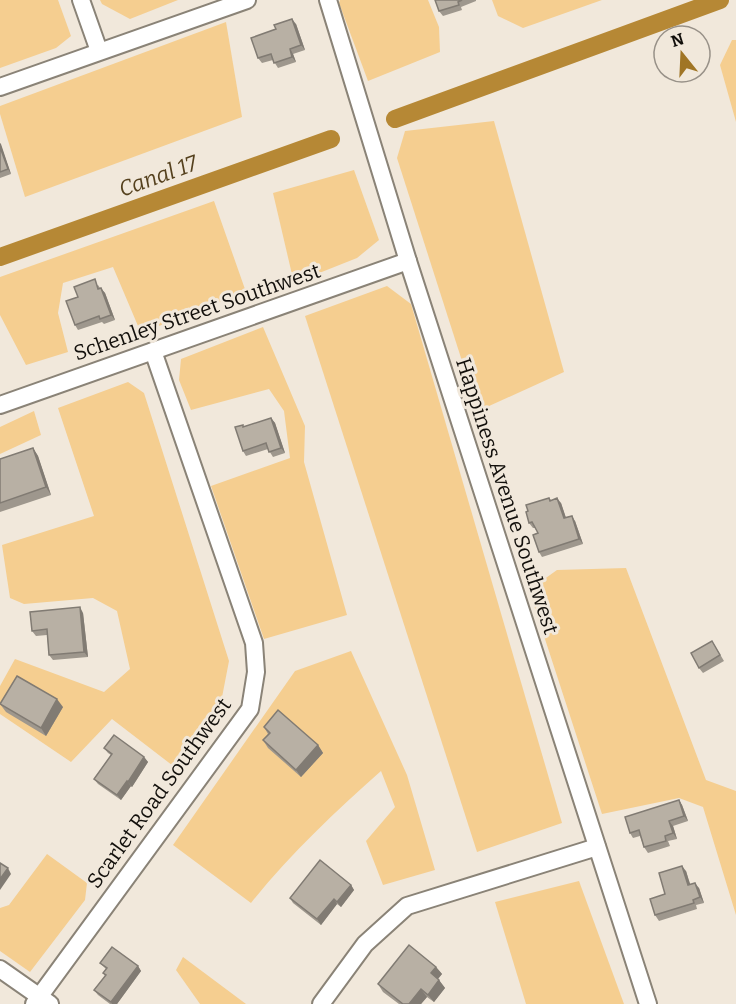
<svg xmlns="http://www.w3.org/2000/svg" width="736" height="1004" font-family="Bitter,serif">
	<style>
		.green { fill: #f5ce90 }
		.lines { fill: none; stroke-linecap: round; stroke-linejoin: round }
		.canal { stroke: #b68835; stroke-width: 18 }
		.minor-casing { stroke: #8a8377; stroke-width: 20 }
		.minor { stroke: #fff; stroke-width: 16 }
		.wall { fill: #9e978d }
		.shaded-wall { fill: #817b73 }
		.building { fill: #b8b0a4; stroke: #817b73; stroke-width: 1.5 }
		.labels { text-anchor: middle; dominant-baseline: central; stroke-width: 6; stroke-linejoin: round; paint-order: stroke }
		.street-label { font-size: 21px; fill: #120f0b; stroke: #f1e8db }
		.water-label { font-size: 22px; font-style: italic; fill: #55411e; stroke: #f1e8db }
	</style>
	<rect width="100%" height="100%" fill="#f1e8db"/>
	<g class="green">
		<polygon points="0,0 58,0 71,36 56,48 0,68"/>
		<polygon points="100,0 178,0 130,19 102,4"/>
		<polygon points="340,0 428,0 439,27 440,52 368,81 339,3"/>
		<polygon points="492,0 602,0 523,28 498,16"/>
		<polygon points="226,22 242,117 25,197 0,114 0,106"/>
		<polygon points="732,40 736,40 736,122 720,65"/>
		<polygon points="494,121 564,372 478,411 397,158 405,131"/>
		<polygon points="354,170 379,240 357,258 294,283 273,193"/>
		<polygon points="214,201 246,292 141,333 113,267 63,283 58,313 68,352 26,365 0,315 0,277"/>
		<polygon points="387,286 411,304 562,823 477,852 305,316"/>
		<polygon points="263,327 305,426 304,462 347,615 264,639 211,486 290,458 284,411 269,389 191,410 179,380 181,359"/>
		<polygon points="128,382 144,393 229,661 218,718 181,772 112,719 71,762 0,714 0,686 15,659 104,692 130,669 117,611 93,598 24,604 10,598 2,545 94,516 58,408"/>
		<polygon points="34,411 41,435 0,454 0,427"/>
		<polygon points="626,568 706,780 736,791 736,915 703,807 679,798 602,814 529,590 557,570"/>
		<path d="M351,651L407,775L435,870L383,885L366,841L395,807L381,771C335,812 289,855 251,903L173,845L295,671Z"/>
		<polygon points="47,854 87,883 85,900 30,972 0,951 0,908 9,905"/>
		<polygon points="579,881 624,1004 526,1004 495,902"/>
		<polygon points="183,957 246,1004 200,1004 176,970"/>
	</g>
	<g class="lines">
		<g class="canal">
			<polyline points="395,119 720,0"/>
			<polyline points="0,257 331,139"/>
		</g>
		<defs>
			<g id="minor">
				<polyline points="81,0 99,51"/>
				<polyline points="328,0 408,261 648,1004"/>
				<polyline points="0,87 247,0"/>
				<polyline points="0,405 408,261"/>
				<polyline points="0,969 50,1004"/>
				<polyline points="34,1004 250,709 256,672 254,643 153,351"/>
				<polyline points="321,1004 365,944 407,906 597,847"/>
			</g>
		</defs>
		<use href="#minor" class="minor-casing"/>
		<use href="#minor" class="minor"/>
	</g>
	<g class="wall">
		<polygon points="435,0 476,0 476,1 461,7 462,10 443,16 439,11"/>
		<polygon points="296,24 305,50 293,54 296,62 278,68 273,60 262,63 258,58"/>
		<polygon points="0,143 11,174 0,178"/>
		<polygon points="98,285 100,288 105,293 115,320 104,324 102,322 78,330 75,325 78,297"/>
		<polygon points="271,418 275,423 285,453 273,457 268,449 246,456 243,451 244,427"/>
		<polygon points="33,448 38,456 51,495 0,512 0,459"/>
		<polygon points="549,498 551,500 561,503 566,518 575,521 583,544 542,557 539,552 538,533 535,528 533,528 529,523 528,511"/>
		<polygon points="83,613 88,657 53,660 49,655 47,635 36,636 32,631"/>
		<polygon points="712,641 724,661 703,673 699,668"/>
		<polygon points="0,704 63,707 46,736 6,712"/>
		<polygon points="264,727 318,745 323,753 301,777 268,748 263,740 268,734"/>
		<polygon points="104,748 144,757 148,762 132,787 131,786 121,800 98,784 94,779 111,755 108,753"/>
		<polygon points="679,800 682,805 688,821 673,826 677,839 668,841 670,846 648,853 644,847 640,836 633,838 630,833"/>
		<polygon points="686,871 690,885 699,888 704,903 696,905 697,909 659,921 655,915 665,894"/>
		<polygon points="351,885 354,890 341,907 337,904 321,925 293,903 290,898"/>
		<polygon points="100,963 138,966 141,971 117,1004 110,1004 98,995 94,990 105,976 103,973 106,969"/>
		<polygon points="436,967 442,974 438,979 445,988 434,1002 427,997 421,1004 399,1004 383,992 378,984"/>
	</g>
	<g class="shaded-wall">
		<polygon points="292,19 296,24 305,50 301,45"/>
		<polygon points="290,49 293,54 296,62 292,57"/>
		<polygon points="0,143 1,144 11,174 8,169 0,147"/>
		<polygon points="101,288 105,293 115,320 111,315"/>
		<polygon points="271,418 275,423 285,453 281,448"/>
		<polygon points="33,448 38,456 51,495 46,487"/>
		<polygon points="557,498 561,503 568,524 564,518"/>
		<polygon points="572,516 575,521 583,544 579,539"/>
		<polygon points="80,607 83,613 88,657 84,652"/>
		<polygon points="57,699 63,707 46,736 41,728"/>
		<polygon points="318,745 323,753 301,777 296,770"/>
		<polygon points="144,757 148,762 132,787 128,782"/>
		<polygon points="127,781 131,786 121,800 117,795"/>
		<polygon points="679,800 682,805 688,821 684,816"/>
		<polygon points="669,821 673,826 677,839 673,833"/>
		<polygon points="682,866 686,871 692,890 688,885"/>
		<polygon points="8,868 11,874 0,890 0,879"/>
		<polygon points="695,883 699,888 704,903 700,897"/>
		<polygon points="351,885 354,890 341,907 337,902"/>
		<polygon points="334,899 337,904 321,925 317,919"/>
		<polygon points="138,966 141,971 117,1004 112,1004 111,1002"/>
		<polygon points="436,967 442,974 436,981 431,973"/>
		<polygon points="439,980 445,988 434,1002 428,995"/>
		<polygon points="421,989 427,997 421,1004 409,1004"/>
	</g>
	<g class="building">
		<polygon points="435,0 462,0 458,2 459,5 439,11"/>
		<polygon points="292,19 301,45 290,49 292,57 274,63 271,54 258,58 251,38 276,29 274,25"/>
		<polygon points="0,147 8,169 0,172"/>
		<polygon points="95,279 98,289 101,288 111,315 100,319 99,316 75,325 66,301 78,297 74,287"/>
		<polygon points="271,418 281,448 269,452 266,443 243,451 235,427 243,425 243,427"/>
		<polygon points="33,448 46,487 0,503 0,459"/>
		<polygon points="549,498 550,501 557,498 564,518 572,516 579,539 539,552 533,535 538,533 532,522 529,523 526,512 528,511 526,505"/>
		<polygon points="80,607 84,652 49,655 47,629 32,631 30,612"/>
		<polygon points="712,641 720,655 699,668 691,653"/>
		<polygon points="17,676 57,699 41,728 0,704"/>
		<polygon points="278,710 318,745 296,770 263,740 270,733 264,727"/>
		<polygon points="114,735 144,757 128,782 127,781 117,795 94,779 112,754 104,748"/>
		<polygon points="679,800 684,816 669,821 673,833 665,836 666,841 644,847 639,830 630,833 625,817"/>
		<polygon points="320,860 351,885 337,902 334,899 317,919 290,898"/>
		<polygon points="0,863 8,868 0,879"/>
		<polygon points="682,866 688,885 695,883 700,897 693,900 694,903 655,915 650,899 665,894 659,873"/>
		<polygon points="409,945 436,967 431,973 439,980 428,995 421,989 409,1004 403,1004 378,984"/>
		<polygon points="112,947 138,966 111,1002 94,990 106,975 103,973 107,968 100,963"/>
	</g>
	<g class="labels">
		<g class="street-label">
			<text transform="translate(197 312) rotate(-19)">Schenley Street Southwest</text>
			<text transform="translate(507 496) rotate(72)">Happiness Avenue Southwest</text>
			<text transform="translate(159 793) rotate(-54)">Scarlet Road Southwest</text>
		</g>
		<g class="water-label">
			<text transform="translate(158 176) rotate(-20)">Canal 17</text>
		</g>
	</g>
	<g transform="translate(682 54) rotate(342)"><circle r="28" fill="#f1e8db" stroke="#989188" stroke-width="1.5"/>
	<path d="M0-4.5L10 22L0 15L-10 22Z" fill="#a07525"/>
	<text y="-9" font-size="16" font-weight="bold" text-anchor="middle" fill="#120f0b">N</text>
	</g>
</svg>
